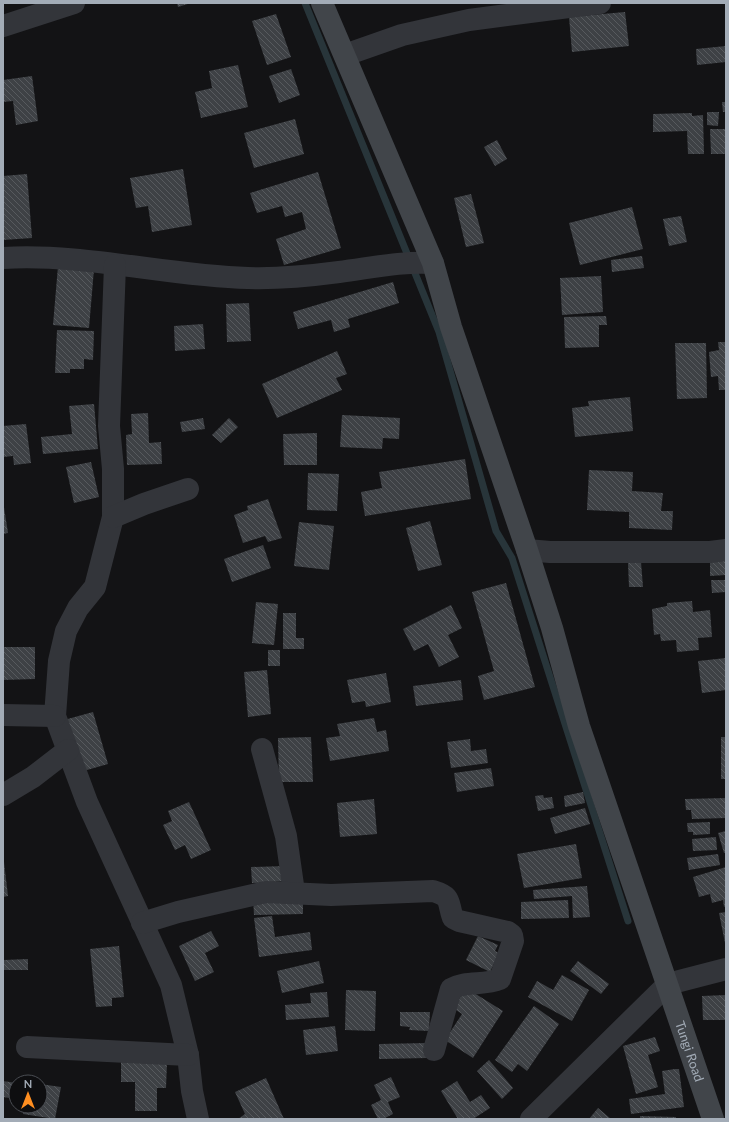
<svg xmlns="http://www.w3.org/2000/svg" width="729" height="1122" font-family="Lato,sans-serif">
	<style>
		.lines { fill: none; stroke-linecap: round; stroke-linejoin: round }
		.stream { stroke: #28353a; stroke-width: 7 }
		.building { fill: url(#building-back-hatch) }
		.street { stroke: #33353a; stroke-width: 22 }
		.secondary { stroke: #41454a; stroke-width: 22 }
		.labels { text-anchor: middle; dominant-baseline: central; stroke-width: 3; stroke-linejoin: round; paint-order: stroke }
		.street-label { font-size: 13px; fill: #a3acb7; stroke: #0e0e10 }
	</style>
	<defs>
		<pattern id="building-back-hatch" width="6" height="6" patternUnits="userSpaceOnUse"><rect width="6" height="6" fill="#3e4145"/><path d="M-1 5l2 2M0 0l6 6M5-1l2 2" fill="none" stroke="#575a5e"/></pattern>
	</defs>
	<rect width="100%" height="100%" fill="#131315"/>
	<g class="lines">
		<polyline class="stream" points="305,3 439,332 496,531 512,558 628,921"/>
	</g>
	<g class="building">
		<polygon points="177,3 191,3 178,7"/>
		<polygon points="625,12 629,46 572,52 569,17"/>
		<polygon points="276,14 291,57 267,65 252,21"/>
		<polygon points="726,46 726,62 697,65 696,49"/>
		<polygon points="238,65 248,107 201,118 195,92 212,88 209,71"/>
		<polygon points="291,69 300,95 279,103 269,76"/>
		<polygon points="32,76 38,121 16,125 13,101 3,102 3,80"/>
		<polygon points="722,102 726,102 726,112 723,112"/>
		<polygon points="707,112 719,112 718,126 707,125"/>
		<polygon points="692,113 692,116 703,115 704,154 688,154 687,131 653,132 653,114"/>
		<polygon points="295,119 304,154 254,168 244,133"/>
		<polygon points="710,129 726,129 726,154 711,154"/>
		<polygon points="497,140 507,159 495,166 484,147"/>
		<polygon points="183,169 192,225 152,232 148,206 136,208 130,178"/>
		<polygon points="318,172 341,248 284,265 276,239 306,229 302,212 285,217 282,206 257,213 250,193"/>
		<polygon points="27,174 32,238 3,240 3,176"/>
		<polygon points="471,194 484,243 466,247 454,198"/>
		<polygon points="632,207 643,249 580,265 569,223"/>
		<polygon points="681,216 687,242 669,246 663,219"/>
		<polygon points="642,256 644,268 612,272 611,260"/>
		<polygon points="58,266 94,269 89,328 53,325"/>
		<polygon points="601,276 603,312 562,315 560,278"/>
		<polygon points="393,282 399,303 348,319 350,327 334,332 331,320 298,329 293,312"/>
		<polygon points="249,303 251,341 227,342 226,304"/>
		<polygon points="606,316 607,325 599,325 599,347 565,348 564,317"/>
		<polygon points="203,324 205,349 175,351 174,326"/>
		<polygon points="57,330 94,331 93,360 84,359 84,369 70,369 70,373 55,373"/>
		<polygon points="718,342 726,342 726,390 719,390 718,376 711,377 709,352 719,350"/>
		<polygon points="675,343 706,343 707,398 677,399"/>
		<polygon points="337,351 347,374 336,378 342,390 277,418 262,384"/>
		<polygon points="630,397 633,431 575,437 572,408 589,406 588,401"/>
		<polygon points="94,404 98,449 43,454 41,437 72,434 69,406"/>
		<polygon points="148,413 149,443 161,442 162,464 127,465 126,435 132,434 131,414"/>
		<polygon points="342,415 400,418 399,439 383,438 382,449 340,447"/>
		<polygon points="203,418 205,429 182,432 180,422"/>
		<polygon points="229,418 238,427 221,443 212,435"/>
		<polygon points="26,424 31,463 14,465 13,456 3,457 3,426"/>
		<polygon points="317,433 317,465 284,465 283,434"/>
		<polygon points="465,459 471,499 365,516 361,492 382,488 379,472"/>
		<polygon points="91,462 99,497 74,503 66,467"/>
		<polygon points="589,470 633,472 632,491 663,493 661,511 673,511 672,530 629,528 629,512 587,510"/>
		<polygon points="308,473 339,474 337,511 307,510"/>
		<polygon points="268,499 282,538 268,542 265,536 243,543 234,515 248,510 247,506"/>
		<polygon points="3,501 8,533 3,534"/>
		<polygon points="430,521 442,565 418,571 406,528"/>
		<polygon points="299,522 334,526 329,570 294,566"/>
		<polygon points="263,545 271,568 232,582 224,559"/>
		<polygon points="726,558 726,575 710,576 710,559"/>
		<polygon points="641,562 643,587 629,587 628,563"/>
		<polygon points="711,580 726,580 726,592 712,593"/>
		<polygon points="506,583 535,687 484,700 478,676 494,671 472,592"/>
		<polygon points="692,601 693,612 710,610 712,637 698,638 699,650 677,652 676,640 661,641 660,634 654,635 652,609 667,606 667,603"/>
		<polygon points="256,602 278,604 274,645 252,643"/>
		<polygon points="451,605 462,628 448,635 459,657 439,667 428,644 414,651 403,629"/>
		<polygon points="283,613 296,613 296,638 304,638 304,649 283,649"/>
		<polygon points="3,647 35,647 35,679 3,680"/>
		<rect x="268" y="650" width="12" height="16"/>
		<polygon points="726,658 726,690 702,693 698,661"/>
		<polygon points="267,670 271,714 248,717 244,672"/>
		<polygon points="386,673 391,702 366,707 365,701 352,703 347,680"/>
		<polygon points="461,680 463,700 416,706 413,686"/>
		<polygon points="93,712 108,764 80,772 64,720"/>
		<polygon points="374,718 377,732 386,730 389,751 330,761 326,738 340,736 337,724"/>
		<polygon points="311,737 313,782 279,782 278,738"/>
		<rect x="721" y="737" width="5" height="42"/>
		<polygon points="470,739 471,751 486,749 488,763 451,768 447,742"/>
		<polygon points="491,768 494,786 457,792 454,773"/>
		<polygon points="583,792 585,803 565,807 564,796"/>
		<polygon points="543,795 544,798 552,797 554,808 538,811 535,796"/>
		<polygon points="726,798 726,818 692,819 691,810 686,810 685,799"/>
		<polygon points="374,799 377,834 340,837 337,803"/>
		<polygon points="189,802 211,850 191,859 185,845 175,850 163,825 172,821 168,811"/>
		<polygon points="585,808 590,824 555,834 550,818"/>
		<polygon points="710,822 710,834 693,835 693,832 688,832 687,823"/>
		<polygon points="726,831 726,853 724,853 718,833"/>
		<polygon points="716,837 717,850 693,851 692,839"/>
		<polygon points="576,844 582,878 524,888 517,854"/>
		<polygon points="718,854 720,865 689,870 687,858"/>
		<polygon points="3,862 4,862 8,896 3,897"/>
		<polygon points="286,866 287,881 252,883 251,867"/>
		<polygon points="726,867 726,906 724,907 723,900 712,903 710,894 699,897 693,877"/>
		<polygon points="587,886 590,917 573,918 572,896 534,899 533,890"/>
		<polygon points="303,896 303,914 254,915 253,897"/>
		<polygon points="568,900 569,918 521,919 521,902"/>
		<polygon points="726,912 726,943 725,943 719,913"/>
		<polygon points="272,916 275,937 310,932 312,950 259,957 254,918"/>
		<polygon points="211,931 219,946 205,953 214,972 195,981 179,946"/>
		<polygon points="478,936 498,945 495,951 499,953 490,972 466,960"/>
		<polygon points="119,946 124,997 112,998 112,1006 96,1007 90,949"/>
		<polygon points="28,959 28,970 4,970 4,960"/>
		<polygon points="319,961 324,983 282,993 277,971"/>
		<polygon points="578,961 609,984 601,994 570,971"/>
		<polygon points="562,975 589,990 572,1021 528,997 537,981 553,990"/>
		<polygon points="466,988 503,1011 473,1058 445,1040 462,1014 453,1008"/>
		<polygon points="346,990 376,991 375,1031 345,1030"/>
		<polygon points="327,992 329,1017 286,1020 285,1005 311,1003 310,993"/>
		<polygon points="726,995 726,1020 703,1020 702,996"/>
		<polygon points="534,1006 559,1024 527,1071 518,1064 512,1072 495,1060"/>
		<polygon points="400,1012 430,1012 429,1031 409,1030 410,1027 400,1026"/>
		<polygon points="335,1026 338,1051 306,1055 303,1030"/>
		<polygon points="655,1037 660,1051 648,1055 658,1087 636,1094 623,1046"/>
		<polygon points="427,1043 427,1058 379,1059 379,1044"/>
		<polygon points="489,1060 513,1088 502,1099 477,1071"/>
		<polygon points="121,1062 167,1063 166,1088 157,1088 157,1111 135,1111 135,1082 121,1082"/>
		<polygon points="675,1069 679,1069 684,1107 631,1114 629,1099 665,1094 662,1071"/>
		<polygon points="391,1077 400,1097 388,1102 393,1114 383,1119 378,1119 371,1105 381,1100 374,1085"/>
		<polygon points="266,1078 284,1119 238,1119 245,1114 235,1092"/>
		<polygon points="3,1081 16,1083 16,1099 3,1097"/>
		<polygon points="457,1081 470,1102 481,1095 490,1108 473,1119 458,1119 441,1091"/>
		<polygon points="40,1084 61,1087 55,1119 23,1114 24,1106 40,1106"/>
		<polygon points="598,1108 611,1119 589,1119"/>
		<polygon points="640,1116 676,1117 676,1119 640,1119"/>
	</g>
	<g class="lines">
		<g class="street">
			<polyline points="3,26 74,3"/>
			<polyline points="345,55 402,35 469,20 600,3"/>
			<path d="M3,258C85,253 167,276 248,278C279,279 309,276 339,272C371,268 401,261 433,263"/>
			<polyline points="115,265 109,426 113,469 113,517 95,587 78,608 66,631 59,661 55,716 87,802 171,985 188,1055 192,1091 198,1119"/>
			<polyline points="113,517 144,504 188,489"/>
			<polyline points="527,550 550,552 710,552 726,550"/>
			<polyline points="3,715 55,716"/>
			<polyline points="262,749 286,836 294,892"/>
			<polyline points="3,795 33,777 68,750"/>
			<path d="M142,923L178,912L266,892L331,895L433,891C453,897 447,902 453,918L459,921L508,932L512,935L513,941L500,979C484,986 466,980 451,989L434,1050"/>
			<polyline points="27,1047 188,1055"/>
			<polyline points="531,1119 668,984 726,969"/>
		</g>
		<path class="secondary" id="s1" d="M322,3L433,263L451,327L527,550L552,628L579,726L713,1119"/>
	</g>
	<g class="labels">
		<g class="street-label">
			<text stroke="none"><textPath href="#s1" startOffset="1112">Tungi Road</textPath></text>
		</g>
	</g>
	<rect width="729" height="1122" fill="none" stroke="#a3acb7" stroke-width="8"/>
	<g transform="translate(28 1094)"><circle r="19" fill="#0e0e10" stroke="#4a4d53"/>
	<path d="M0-3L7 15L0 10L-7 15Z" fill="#ff8e20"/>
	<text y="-6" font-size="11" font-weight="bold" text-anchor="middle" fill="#a3acb7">N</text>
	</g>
</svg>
